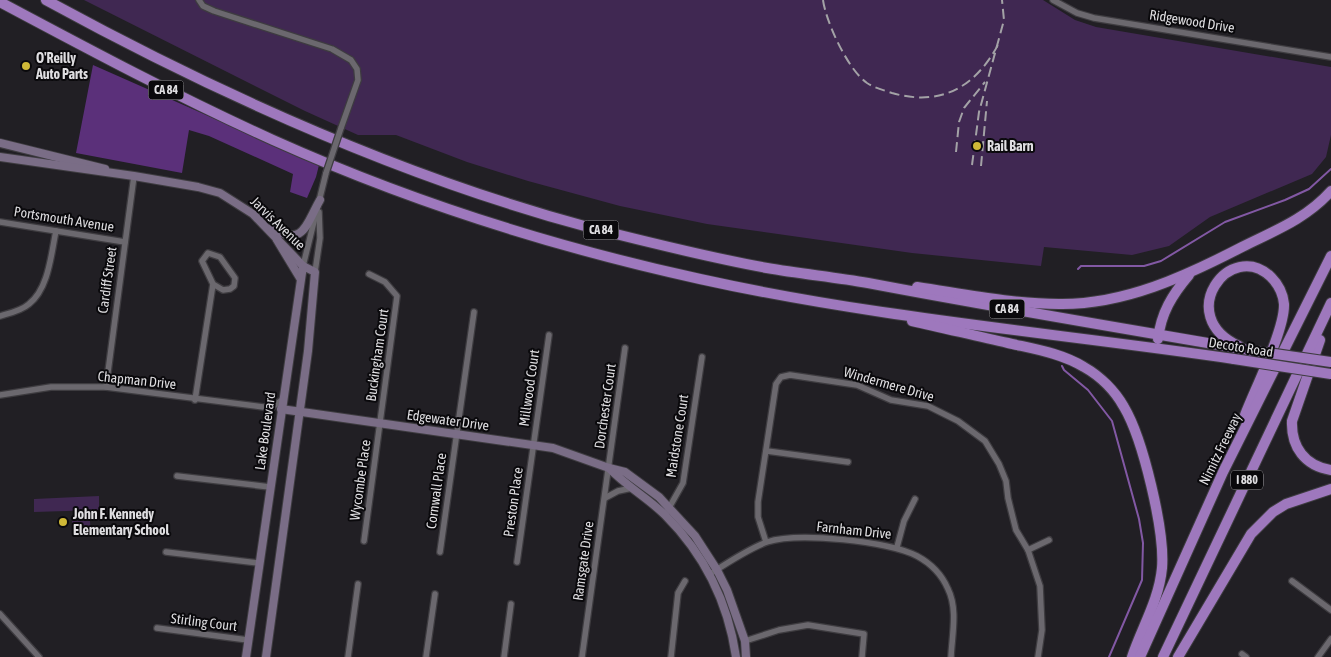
<svg xmlns="http://www.w3.org/2000/svg" width="1331" height="657" font-family="'Asap Condensed',sans-serif">
	<style>
		.green { fill: #402852 }
		.forest { fill: #5b307a }
		.lines { fill: none; stroke-linecap: round; stroke-linejoin: round }
		.stream { stroke: #8258a4; stroke-width: 2 }
		.street-casing { stroke: #3e3c40; stroke-width: 8 }
		.secondary-casing { stroke: #3e3c40; stroke-width: 10 }
		.highway-casing { stroke: #3e3c40; stroke-width: 12 }
		.street { stroke: #6b686e; stroke-width: 5.5 }
		.secondary { stroke: #7a6d86; stroke-width: 8 }
		.highway { stroke: #9e78bd; stroke-width: 10 }
		.rail { stroke: #a3a2a6; stroke-width: 2; stroke-dasharray: 10 5; stroke-linecap: butt }
		.street-bridge-casing { stroke: #3e3c40; stroke-width: 8; stroke-linecap: butt }
		.highway-bridge-casing { stroke: #3e3c40; stroke-width: 12; stroke-linecap: butt }
		.street-bridge { stroke: #6b686e; stroke-width: 5.5 }
		.highway-bridge { stroke: #9e78bd; stroke-width: 10 }
		.poi-dot { fill: #cfb837; stroke: #0a090c; stroke-width: 2 }
		.labels { text-anchor: middle; dominant-baseline: central; stroke-width: 4; stroke-linejoin: round; paint-order: stroke }
		.shield { fill: #0a090c; stroke: #9f9ea1; stroke-width: 1 }
		.shield-label { font-size: 12px; font-weight: bold; fill: #dfdee1 }
		.street-label { font-size: 14px; fill: #dfdee1; stroke: #0a090c }
		.poi-label { font-size: 14px; font-weight: bold; fill: #dfdee1; stroke: #0a090c; text-anchor: start }
	</style>
	<rect width="100%" height="100%" fill="#211f24"/>
	<g class="green">
		<polygon points="84,0 1043,0 1075,20 1096,27 1331,67 1331,135 1326,157 1312,174 1210,217 1169,246 1132,255 1044,247 1041,266 912,253 707,224 620,206 528,181 467,162 396,135 358,135 305,111"/>
		<polygon points="99,496 99,510 34,512 34,499"/>
		<polygon points="72,521 90,521 91,535 73,535"/>
	</g>
	<polygon class="forest" points="93,65 319,165 316,177 307,198 290,192 293,174 209,136 189,130 182,173 76,153"/>
	<g class="lines">
		<g class="stream">
			<polyline points="1078,269 1081,266 1144,266 1161,261 1225,222 1285,200 1309,189 1331,169"/>
			<polyline points="1062,366 1064,370 1088,390 1112,421 1139,519 1143,543 1142,580 1109,657"/>
		</g>
		<defs>
			<g id="street">
				<polyline points="199,0 203,6 214,11 332,49 351,60 357,69 358,80 341,128"/>
				<polyline points="1053,0 1077,13 1094,18 1331,57"/>
				<polyline points="0,222 125,242"/>
				<polyline points="303,266 326,173"/>
				<polyline points="315,272 320,238 319,212"/>
				<path d="M0,316C10,313 21,311 29,304C49,288 51,254 56,231"/>
				<polyline points="106,387 134,176"/>
				<polyline points="0,395 51,387 106,387 271,408 282,400"/>
				<polyline points="195,400 213,284 202,261 208,253 220,257 235,278 234,286 230,289 223,290 213,284"/>
				<polyline points="767,451 848,462"/>
				<polyline points="177,476 270,487"/>
				<polyline points="605,498 618,491 632,488"/>
				<polyline points="665,515 683,483 702,357"/>
				<polyline points="364,541 397,296 385,282 369,274"/>
				<polyline points="766,542 758,517 758,502 776,384 781,377 790,375 857,385 891,400 928,406 958,421 985,441 999,464 1006,481 1008,498 1016,530 1028,550 1040,586 1042,630 1038,657"/>
				<polyline points="897,547 904,521 915,499"/>
				<polyline points="1028,550 1049,540"/>
				<polyline points="166,552 258,563"/>
				<polyline points="440,552 474,312"/>
				<polyline points="517,562 549,335"/>
				<path d="M710,574C727,563 748,549 767,542C798,532 889,541 917,556C930,563 942,575 948,589C958,609 952,635 951,657"/>
				<polyline points="1292,581 1331,610"/>
				<polyline points="0,614 39,657"/>
				<polyline points="157,628 248,640"/>
				<polyline points="745,641 779,630 808,625 864,634 862,657"/>
				<polyline points="1242,654 1246,657"/>
				<polyline points="348,657 358,584"/>
				<polyline points="426,657 435,594"/>
				<polyline points="504,657 511,604"/>
				<polyline points="582,657 625,348"/>
				<polyline points="671,657 678,593 685,581"/>
				<polyline points="1318,657 1331,639"/>
			</g>
			<g id="secondary">
				<polyline points="0,143 105,169"/>
				<polyline points="0,157 134,176 198,187 220,193 253,214 303,266 315,272 308,351 266,657"/>
				<path d="M271,229C305,246 305,226 320,200"/>
				<polyline points="277,240 300,278"/>
				<polyline points="281,409 553,448 609,468 625,472 659,497 695,536 717,570 727,590 745,641 746,657"/>
				<path d="M609,468C626,486 648,498 665,515C704,554 728,602 736,657"/>
				<polyline points="246,657 303,266"/>
			</g>
			<g id="highway">
				<path d="M46,0C218,94 399,176 588,227C647,242 707,257 767,268C801,274 834,277 868,283C994,307 1121,328 1248,350"/>
				<path d="M0,2C90,50 180,98 273,140C409,201 554,247 700,279C876,318 1056,333 1234,359"/>
				<path d="M917,287C964,294 1012,304 1059,304C1124,305 1186,276 1242,247C1274,231 1306,219 1331,191"/>
				<path d="M912,321C944,328 976,336 1008,343C1034,349 1061,353 1084,367C1100,376 1115,391 1124,407C1143,439 1165,531 1162,568C1159,600 1142,627 1132,657"/>
				<path d="M1158,339C1161,313 1172,295 1189,275"/>
				<path d="M1320,340L1292,421C1291,447 1305,466 1331,470"/>
				<path d="M1239,346C1173,316 1230,238 1271,277C1278,284 1283,293 1284,304C1285,329 1255,389 1245,415"/>
				<polyline points="1140,657 1223,472 1331,256"/>
				<polyline points="1163,657 1331,303"/>
				<polyline points="1178,657 1251,534 1273,512 1286,504 1331,489"/>
			</g>
		</defs>
		<use href="#street" class="street-casing"/>
		<use href="#secondary" class="secondary-casing"/>
		<use href="#highway" class="highway-casing"/>
		<use href="#street" class="street"/>
		<use href="#secondary" class="secondary"/>
		<use href="#highway" class="highway"/>
		<g class="rail">
			<path d="M823,0C826,22 848,70 867,83C875,88 883,90 892,93C941,107 976,87 999,43"/>
			<polyline points="956,152 959,122 964,108 985,82"/>
			<polyline points="972,165 979,112 1004,20 1002,0"/>
			<polyline points="981,166 987,101"/>
		</g>
		<defs>
			<polyline id="street-bridge" points="326,173 341,128"/>
			<g id="highway-bridge">
				<polyline points="1248,350 1331,362"/>
				<polyline points="1234,359 1331,374"/>
			</g>
		</defs>
		<use href="#street-bridge" class="street-bridge-casing"/>
		<use href="#highway-bridge" class="highway-bridge-casing"/>
		<use href="#street-bridge" class="street-bridge"/>
		<use href="#highway-bridge" class="highway-bridge"/>
	</g>
	<g class="poi-dot">
		<circle cx="26" cy="66" r="5"/>
		<circle cx="977" cy="146" r="5"/>
		<circle cx="63" cy="522" r="5"/>
	</g>
	<g class="labels">
		<g class="shield">
			<rect x="148.5" y="80.5" width="35" height="19" rx="4"/>
			<rect x="583.5" y="220.5" width="35" height="19" rx="4"/>
			<rect x="989.5" y="299.5" width="35" height="19" rx="4"/>
			<rect x="1231" y="470.5" width="32" height="19" rx="4"/>
		</g>
		<g class="shield-label">
			<text x="166" y="90">CA 84</text>
			<text x="601" y="230">CA 84</text>
			<text x="1007" y="309">CA 84</text>
			<text x="1247" y="480">I 880</text>
		</g>
		<g class="street-label">
			<text transform="translate(1192 21) rotate(9)">Ridgewood Drive</text>
			<text transform="translate(64 219) rotate(9)">Portsmouth Avenue</text>
			<text transform="translate(278 223) rotate(44)">Jarvis Avenue</text>
			<text transform="translate(107 280) rotate(-82)">Cardiff Street</text>
			<text transform="translate(1241 347) rotate(9)">Decoto Road</text>
			<text transform="translate(377 355) rotate(-82)">Buckingham Court</text>
			<text transform="translate(137 380) rotate(6)">Chapman Drive</text>
			<text transform="translate(889 384) rotate(16)">Windermere Drive</text>
			<text transform="translate(529 388) rotate(-82)">Millwood Court</text>
			<text transform="translate(605 406) rotate(-82)">Dorchester Court</text>
			<text transform="translate(448 420) rotate(8)">Edgewater Drive</text>
			<text transform="translate(265 431) rotate(-82)">Lake Boulevard</text>
			<text transform="translate(677 436) rotate(-81)">Maidstone Court</text>
			<text transform="translate(1220 449) rotate(-64)">Nimitz Freeway</text>
			<text transform="translate(360 480) rotate(-82)">Wycombe Place</text>
			<text transform="translate(436 491) rotate(-82)">Cornwall Place</text>
			<text transform="translate(513 502) rotate(-82)">Preston Place</text>
			<text transform="translate(854 530) rotate(6)">Farnham Drive</text>
			<text transform="translate(583 561) rotate(-82)">Ramsgate Drive</text>
			<text transform="translate(204 622) rotate(7)">Stirling Court</text>
		</g>
		<g class="poi-label">
			<text x="36" y="58">O'Reilly<tspan x="36" dy="16">Auto Parts</tspan></text>
			<text x="987" y="146">Rail Barn</text>
			<text x="73" y="514">John F. Kennedy<tspan x="73" dy="16">Elementary School</tspan></text>
		</g>
	</g>
</svg>
